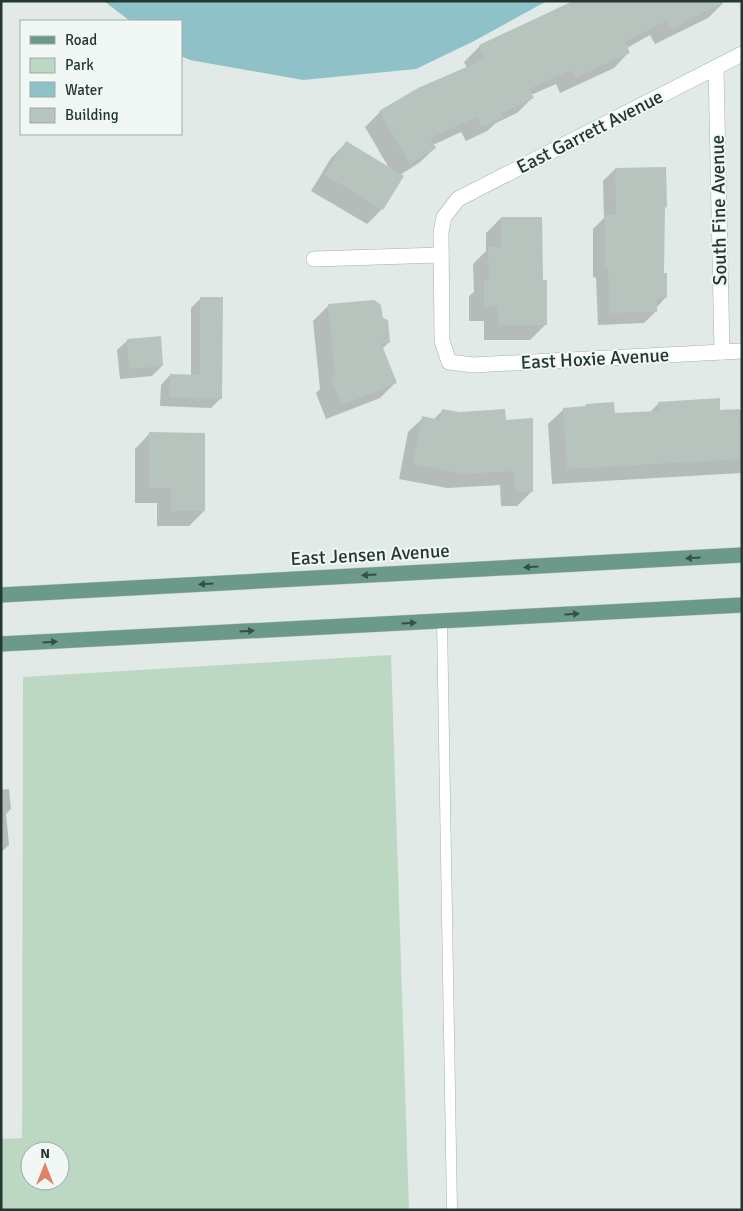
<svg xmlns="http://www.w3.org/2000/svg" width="743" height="1211" font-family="Signika,sans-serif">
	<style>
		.green { fill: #bcd8c3; fill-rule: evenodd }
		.water { fill: #8fc1c8 }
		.shadow { fill: #0003 }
		.building { fill: #b7c4be }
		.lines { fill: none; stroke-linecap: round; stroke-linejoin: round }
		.lane-casing { stroke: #a5b1ac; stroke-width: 11 }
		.street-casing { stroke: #a5b1ac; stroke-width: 16 }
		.primary-casing { stroke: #c2c7c6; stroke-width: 16 }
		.lane { stroke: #fff; stroke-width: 10 }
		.street { stroke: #fff; stroke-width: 15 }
		.primary { stroke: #6b9a8c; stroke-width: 15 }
		.oneway { fill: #365048 }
		.labels { text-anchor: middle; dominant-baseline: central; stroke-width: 4; stroke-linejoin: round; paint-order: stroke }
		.street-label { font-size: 19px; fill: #243832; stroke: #f1f7f4 }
	</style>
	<rect width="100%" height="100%" fill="#e1eae6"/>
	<path class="green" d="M391,655L409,1210H1V1139L22,1138L23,677ZM30,1151H60V1181H30Z"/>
	<polygon class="water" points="104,1 547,1 474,41 416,69 303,80 190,60 181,56 181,21 130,21"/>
	<g class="shadow">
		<polygon points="722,1 723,3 708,18 655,44 650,35 627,48 629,52 614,68 560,93 556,84 531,95 532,98 517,113 496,123 487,131 466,141 461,132 433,145 435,148 419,163 400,175 382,209 367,224 311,191 331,158 346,143 389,168 365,127 380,112 467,68 464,62 480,46 527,23"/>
		<polygon points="615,169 666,207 664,209 662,274 666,297 656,308 656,311 644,323 598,325 596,278 593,277 593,229 604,218 603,181"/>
		<polygon points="501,218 541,281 545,325 530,340 484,340 484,321 469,321 469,296 474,292 473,264 486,251 486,233"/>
		<polygon points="201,298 221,398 211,408 160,406 161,385 170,375 191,376 191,308"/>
		<polygon points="328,306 382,319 389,342 382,349 396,382 380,398 326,419 316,393 320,389 313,321"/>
		<polygon points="128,340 162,366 152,376 120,379 117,350"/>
		<polygon points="659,403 719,411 742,410 742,473 552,484 548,424 564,409 584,408 586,405 614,415 649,413"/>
		<polygon points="443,410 504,421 532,491 517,506 501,506 500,485 447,488 399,479 408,432 423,418 433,420"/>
		<polygon points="150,433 204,511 189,526 157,526 157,503 135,503 135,449"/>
		<polygon points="9,789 11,809 6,814 9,845 1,852 1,790"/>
	</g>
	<g class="building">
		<polygon points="573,1 726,1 670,30 666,21 625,42 630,53 575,78 571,70 529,89 534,98 502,113 504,117 481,127 477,117 430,138 436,148 410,164 379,111 418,88 485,59 479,45"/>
		<polygon points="346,141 404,176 383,210 325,175"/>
		<polygon points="666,167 667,207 665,207 664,273 667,273 667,298 657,298 657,312 610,313 608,266 605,266 605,215 616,215 615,168"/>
		<polygon points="501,217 542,217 543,280 547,280 547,325 498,325 498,306 484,306 484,280 489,280 488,247 501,247"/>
		<polygon points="200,297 223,297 222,399 169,397 170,374 200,375"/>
		<polygon points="374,300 381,305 383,318 388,320 390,343 381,343 397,383 342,405 330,377 335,375 328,304"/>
		<polygon points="161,336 163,366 129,369 127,339"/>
		<polygon points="720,398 720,410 739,409 741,459 567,469 563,408 586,406 586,404 614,402 615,413 659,411 658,402"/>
		<polygon points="442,409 459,412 505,409 506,420 533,418 533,492 515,492 514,471 463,474 413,464 422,416 440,420"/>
		<polygon points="149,432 205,433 205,511 171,511 171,488 149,488"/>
	</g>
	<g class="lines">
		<defs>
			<polyline id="lane" points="442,621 452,1210"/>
			<g id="street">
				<polyline points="742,54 458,199 444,217 441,232 442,341 449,362 473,365 742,351"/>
				<polyline points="716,68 722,352"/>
				<polyline points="314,259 441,255"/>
			</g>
			<g id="primary">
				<polyline points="1,595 742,555"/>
				<polyline points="1,644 742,605"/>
			</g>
		</defs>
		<use href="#lane" class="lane-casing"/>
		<use href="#street" class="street-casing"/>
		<use href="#primary" class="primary-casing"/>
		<use href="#lane" class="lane"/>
		<use href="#street" class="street"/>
		<use href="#primary" class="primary"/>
	</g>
	<defs><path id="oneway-solid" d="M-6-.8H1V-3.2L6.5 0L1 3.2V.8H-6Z" transform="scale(1.25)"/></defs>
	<g class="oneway">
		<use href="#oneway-solid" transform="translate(693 558) rotate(177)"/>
		<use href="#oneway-solid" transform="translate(531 567) rotate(177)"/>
		<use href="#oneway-solid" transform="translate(369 575) rotate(177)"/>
		<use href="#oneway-solid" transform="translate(206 584) rotate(177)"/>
		<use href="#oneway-solid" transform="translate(572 614) rotate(-3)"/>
		<use href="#oneway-solid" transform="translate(409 623) rotate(-3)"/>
		<use href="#oneway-solid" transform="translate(247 631) rotate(-3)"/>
		<use href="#oneway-solid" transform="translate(50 642) rotate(-3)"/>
	</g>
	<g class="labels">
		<g class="street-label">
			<text transform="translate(590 132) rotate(-27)">East Garrett Avenue</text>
			<text transform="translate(719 210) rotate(-91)">South Fine Avenue</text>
			<text transform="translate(595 359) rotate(-3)">East Hoxie Avenue</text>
			<text transform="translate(370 555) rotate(-3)">East Jensen Avenue</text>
		</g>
	</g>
	<rect width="743" height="1211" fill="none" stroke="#243832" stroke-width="5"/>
	<rect x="20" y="20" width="162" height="115" fill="#f1f7f4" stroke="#9faba6"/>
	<rect x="30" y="36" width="25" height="8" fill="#6b9a8c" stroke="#9faba6"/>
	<text x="65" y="45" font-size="15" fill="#243832">Road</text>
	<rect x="30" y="58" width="25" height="15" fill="#bcd8c3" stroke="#9faba6"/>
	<text x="65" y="70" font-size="15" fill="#243832">Park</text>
	<rect x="30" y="82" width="25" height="15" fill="#8fc1c8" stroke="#9faba6"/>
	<text x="65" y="95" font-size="15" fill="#243832">Water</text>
	<rect x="30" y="108" width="25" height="15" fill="#b7c4be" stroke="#9faba6"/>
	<text x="65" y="120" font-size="15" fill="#243832">Building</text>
	<g transform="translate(45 1166)"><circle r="24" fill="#f1f7f4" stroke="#9faba6"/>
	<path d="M0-4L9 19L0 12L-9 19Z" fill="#e08268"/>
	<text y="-8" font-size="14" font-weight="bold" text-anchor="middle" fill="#243832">N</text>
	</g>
</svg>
